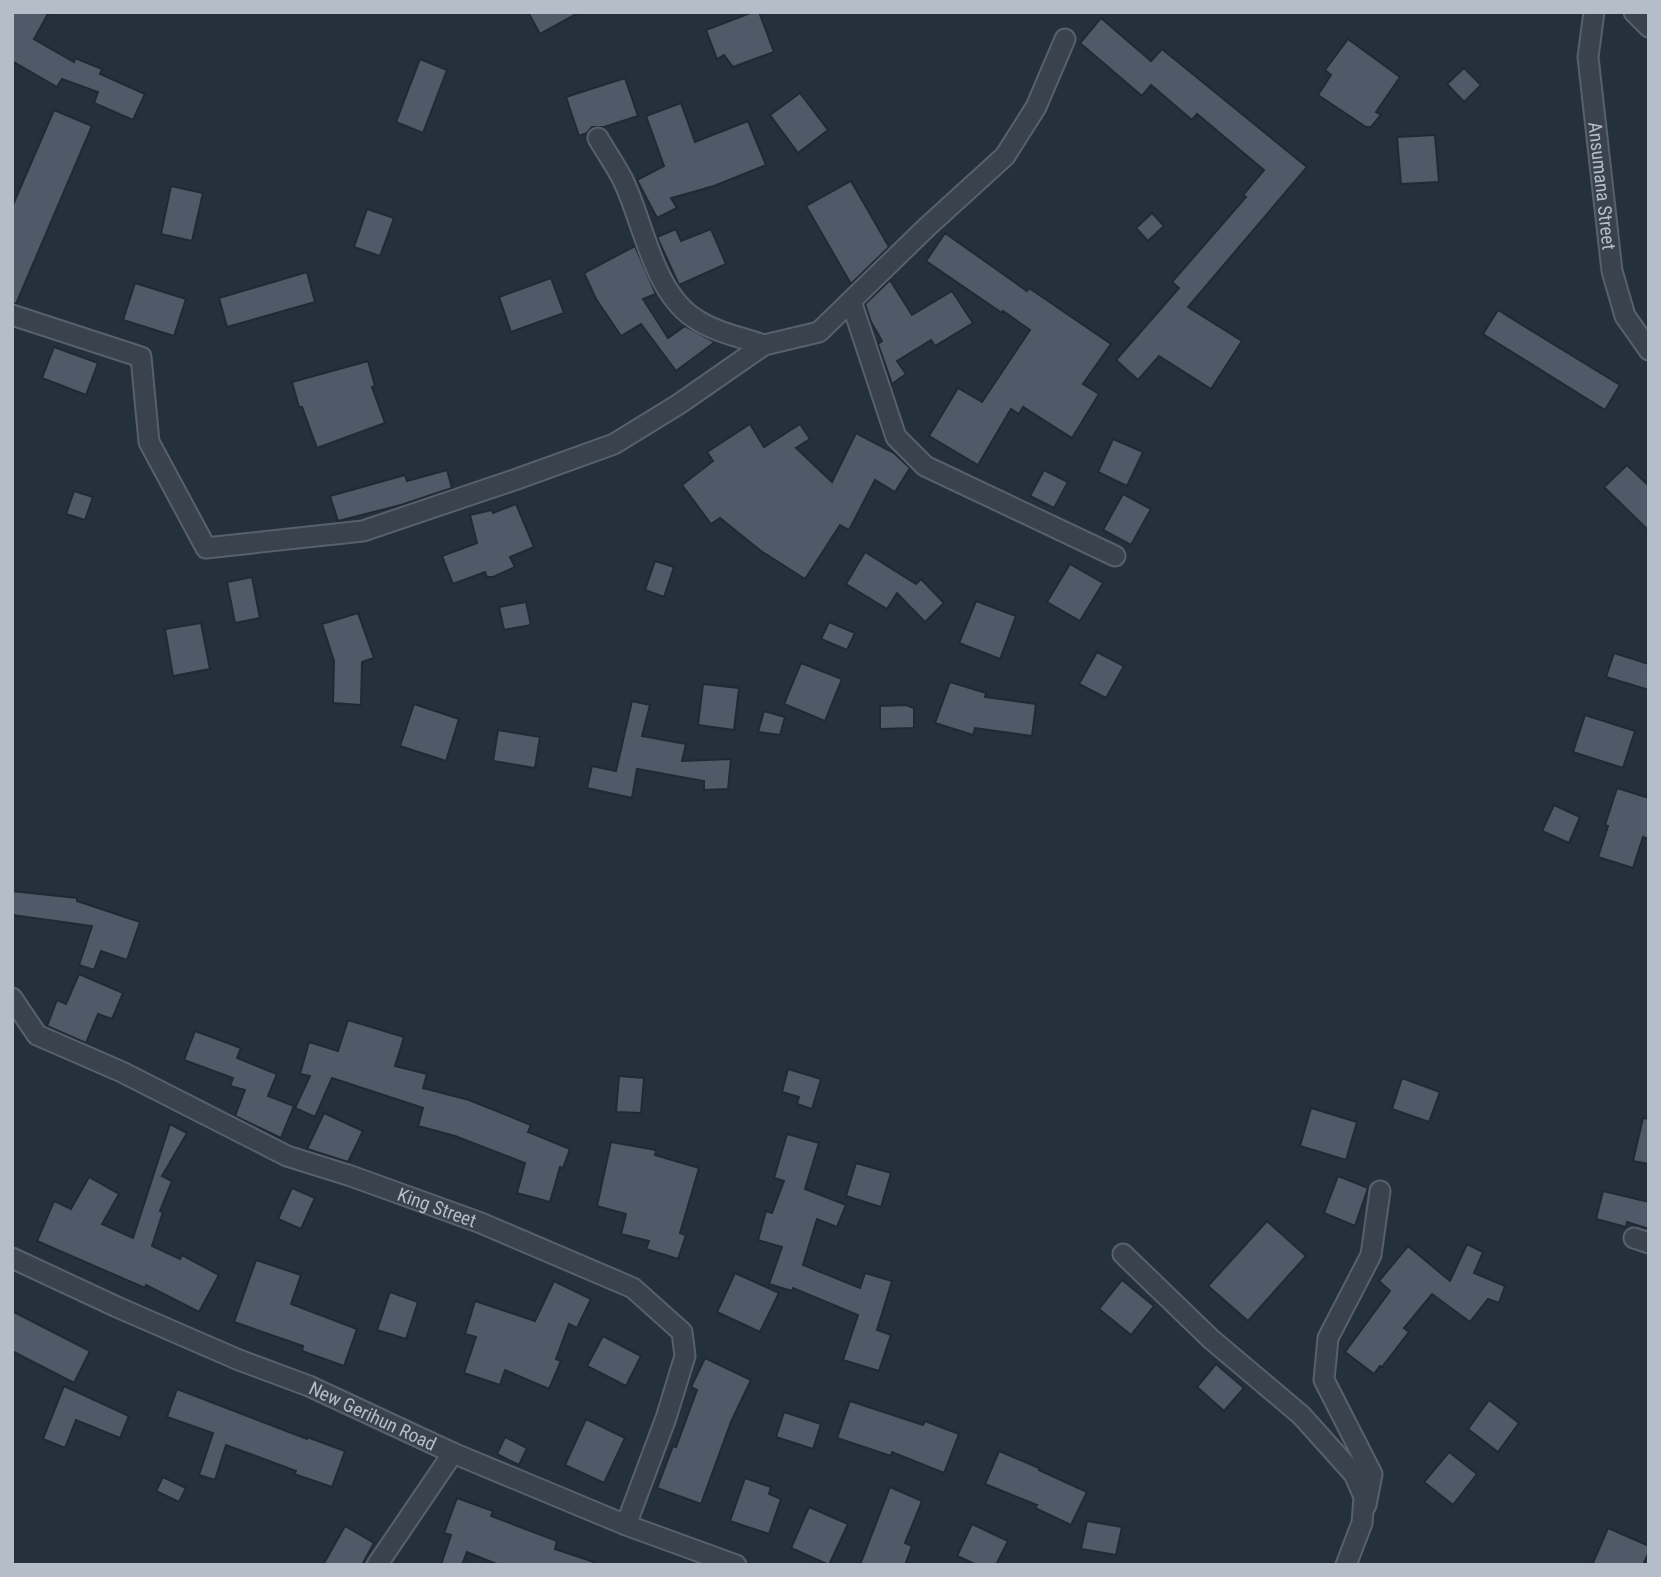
<svg xmlns="http://www.w3.org/2000/svg" width="1661" height="1577" font-family="'Roboto Condensed',sans-serif">
	<style>
		.building { fill: #4f5967; stroke: #202934; stroke-width: 2 }
		.lines { fill: none; stroke-linecap: round; stroke-linejoin: round }
		.minor-casing { stroke: #57606b; stroke-width: 23 }
		.minor { stroke: #39424d; stroke-width: 19 }
		.labels { text-anchor: middle; dominant-baseline: central; stroke-width: 7; stroke-linejoin: round; paint-order: stroke }
		.street-label { font-size: 19px; fill: #b5bdc8; stroke: #1e2732 }
	</style>
	<rect width="100%" height="100%" fill="#25303d"/>
	<g class="building">
		<polygon points="12,12 49,12 34,39 74,62 75,58 102,69 100,74 145,94 133,120 94,103 98,92 62,79 57,87 12,61"/>
		<polygon points="528,12 580,12 540,34"/>
		<polygon points="753,12 759,12 774,52 733,67 724,55 717,59 706,30"/>
		<polygon points="1101,18 1151,61 1162,49 1307,167 1188,307 1242,341 1211,389 1159,356 1138,380 1116,360 1179,288 1172,282 1246,197 1243,195 1264,170 1197,114 1192,120 1151,85 1142,96 1080,43"/>
		<polygon points="1348,39 1400,77 1376,112 1381,115 1371,127 1366,127 1318,95 1331,75 1325,70"/>
		<polygon points="420,59 447,70 423,133 396,122"/>
		<polygon points="1464,68 1481,85 1464,102 1447,84"/>
		<polygon points="625,78 638,116 604,127 592,127 587,133 579,136 566,97"/>
		<polygon points="800,93 828,130 798,153 770,115"/>
		<polygon points="681,103 695,142 748,121 766,165 714,186 671,198 677,208 657,218 637,180 664,166 646,116"/>
		<polygon points="54,110 92,126 16,304 12,303 12,207"/>
		<polygon points="1435,135 1439,182 1401,184 1397,137"/>
		<polygon points="851,181 889,247 851,284 806,206"/>
		<polygon points="171,186 203,193 192,241 161,234"/>
		<polygon points="367,209 394,218 380,256 354,247"/>
		<polygon points="1152,213 1164,226 1148,241 1136,228"/>
		<polygon points="676,229 681,241 711,229 726,264 679,285 657,237"/>
		<polygon points="945,233 1027,291 1029,288 1111,344 1083,384 1099,394 1072,438 1023,407 1019,414 1011,409 978,465 929,436 958,388 982,402 1030,330 1003,311 1002,313 926,261"/>
		<polygon points="635,246 656,294 643,299 668,338 685,326 715,342 676,371 641,324 621,336 596,299 584,273"/>
		<polygon points="307,272 315,302 227,327 219,298"/>
		<polygon points="551,278 564,313 511,332 499,297"/>
		<polygon points="890,280 912,315 952,291 973,323 935,346 931,340 897,361 906,374 892,384 878,344 882,341 871,322 865,304"/>
		<polygon points="135,283 186,299 174,336 123,320"/>
		<polygon points="1498,310 1620,385 1605,410 1483,334"/>
		<polygon points="54,347 98,363 86,395 42,378"/>
		<polygon points="368,361 375,386 372,387 385,423 317,448 302,407 299,407 292,382"/>
		<polygon points="750,424 764,447 800,424 810,439 796,448 832,482 856,433 894,453 910,468 895,492 875,480 849,530 840,525 805,579 761,551 720,518 711,524 682,485 713,461 707,452"/>
		<polygon points="1113,439 1143,452 1127,486 1098,472"/>
		<polygon points="1627,465 1649,486 1649,531 1604,487"/>
		<polygon points="447,470 452,488 401,505 338,521 330,496 405,475 407,481"/>
		<polygon points="1044,470 1068,482 1054,508 1030,496"/>
		<polygon points="74,491 93,497 85,520 66,514"/>
		<polygon points="1123,494 1151,509 1131,545 1103,530"/>
		<polygon points="516,504 534,547 510,557 515,567 493,577 487,577 485,572 453,584 442,556 477,543 470,515 492,510 493,513"/>
		<polygon points="865,552 916,584 921,579 944,603 925,622 897,593 887,609 846,584"/>
		<polygon points="655,561 674,567 664,597 645,590"/>
		<polygon points="1070,564 1103,583 1080,621 1047,602"/>
		<polygon points="252,577 260,618 235,623 227,582"/>
		<polygon points="976,601 1016,616 1000,659 959,643"/>
		<polygon points="526,602 531,625 504,630 499,607"/>
		<polygon points="358,613 374,658 362,662 361,705 333,703 334,661 322,624"/>
		<polygon points="829,622 855,633 847,650 821,639"/>
		<polygon points="201,623 210,669 173,676 165,629"/>
		<polygon points="1097,652 1124,666 1106,698 1079,684"/>
		<polygon points="1614,653 1649,664 1649,690 1606,677"/>
		<polygon points="801,663 842,679 825,721 784,704"/>
		<polygon points="950,682 986,693 985,697 1036,704 1032,736 975,728 973,735 935,723"/>
		<polygon points="703,684 739,688 734,730 698,725"/>
		<polygon points="632,701 650,705 642,736 686,744 682,761 731,759 728,789 704,790 704,781 637,769 632,798 587,788 592,766 616,771"/>
		<polygon points="414,704 459,719 446,761 400,746"/>
		<polygon points="906,705 914,708 914,728 880,729 880,706"/>
		<polygon points="764,711 785,717 780,735 758,732"/>
		<polygon points="1585,715 1635,731 1623,768 1573,752"/>
		<polygon points="498,730 540,737 535,768 493,761"/>
		<polygon points="1617,788 1649,798 1649,839 1643,837 1633,868 1598,857 1608,826 1605,825"/>
		<polygon points="1554,805 1580,817 1569,843 1542,831"/>
		<polygon points="12,891 77,898 77,901 140,922 127,960 101,951 94,970 79,965 92,926 12,915"/>
		<polygon points="79,974 123,993 112,1019 98,1014 86,1043 47,1026 57,1000 66,1004"/>
		<polygon points="348,1020 404,1037 395,1066 427,1074 423,1088 469,1100 531,1125 528,1132 570,1149 563,1168 560,1167 550,1202 517,1193 525,1163 455,1136 418,1126 423,1108 332,1078 315,1117 295,1108 310,1076 300,1074 309,1042 338,1051"/>
		<polygon points="195,1031 241,1048 237,1058 277,1074 268,1096 294,1106 281,1138 235,1116 245,1090 230,1086 233,1078 184,1060"/>
		<polygon points="788,1069 821,1079 812,1109 797,1104 799,1097 782,1092"/>
		<polygon points="619,1076 644,1078 641,1113 616,1112"/>
		<polygon points="1402,1078 1440,1092 1429,1122 1392,1109"/>
		<polygon points="1311,1108 1357,1122 1346,1160 1300,1146"/>
		<polygon points="324,1113 363,1131 348,1162 307,1149"/>
		<polygon points="1643,1118 1649,1119 1649,1164 1633,1161"/>
		<polygon points="170,1124 187,1133 162,1176 172,1181 160,1211 163,1212 152,1246 180,1259 182,1255 219,1275 199,1312 146,1285 145,1288 37,1241 54,1201 71,1209 89,1177 119,1194 102,1224 133,1238"/>
		<polygon points="787,1134 819,1143 805,1189 846,1205 837,1227 817,1219 803,1265 860,1288 865,1273 892,1281 877,1330 891,1335 879,1371 843,1360 858,1315 793,1288 792,1291 769,1284 782,1247 758,1240 766,1211 772,1213 784,1181 774,1178"/>
		<polygon points="611,1142 656,1150 655,1155 699,1168 680,1233 686,1235 678,1259 646,1249 649,1241 621,1234 626,1214 597,1206"/>
		<polygon points="856,1163 891,1173 881,1207 846,1196"/>
		<polygon points="1338,1176 1368,1188 1355,1226 1324,1213"/>
		<polygon points="292,1188 315,1198 301,1229 278,1219"/>
		<polygon points="1603,1191 1649,1202 1649,1229 1627,1222 1626,1227 1596,1219"/>
		<polygon points="1267,1221 1306,1256 1248,1321 1208,1286"/>
		<polygon points="1467,1244 1483,1252 1474,1273 1505,1286 1499,1303 1488,1299 1470,1322 1432,1294 1404,1328 1409,1332 1382,1367 1380,1366 1374,1374 1345,1352 1390,1291 1379,1281 1408,1246 1450,1281"/>
		<polygon points="256,1260 301,1275 291,1304 357,1329 344,1366 302,1351 303,1346 234,1322"/>
		<polygon points="735,1273 779,1293 760,1332 717,1312"/>
		<polygon points="1122,1280 1154,1306 1131,1335 1099,1309"/>
		<polygon points="554,1281 591,1299 577,1328 569,1324 556,1359 561,1361 549,1389 505,1370 500,1385 464,1373 476,1337 465,1334 475,1301 535,1321"/>
		<polygon points="390,1292 418,1302 406,1339 377,1330"/>
		<polygon points="12,1311 90,1351 74,1383 12,1351"/>
		<polygon points="603,1336 641,1356 626,1386 587,1366"/>
		<polygon points="705,1358 751,1380 731,1422 701,1504 657,1488 673,1446 676,1447 697,1390 691,1387"/>
		<polygon points="1216,1364 1244,1388 1224,1411 1197,1387"/>
		<polygon points="64,1386 129,1416 120,1438 76,1420 65,1448 43,1439"/>
		<polygon points="177,1389 307,1439 307,1437 345,1451 332,1487 294,1474 296,1471 226,1445 215,1480 199,1475 213,1433 167,1417"/>
		<polygon points="1489,1400 1519,1423 1498,1452 1468,1429"/>
		<polygon points="850,1401 923,1425 925,1421 959,1434 944,1473 892,1452 891,1456 837,1438"/>
		<polygon points="784,1412 821,1424 813,1449 776,1437"/>
		<polygon points="586,1419 625,1438 604,1483 565,1465"/>
		<polygon points="505,1437 527,1448 519,1465 497,1454"/>
		<polygon points="999,1451 1039,1468 1039,1470 1087,1492 1071,1525 1035,1508 1037,1505 985,1484"/>
		<polygon points="1449,1452 1477,1474 1453,1505 1424,1482"/>
		<polygon points="163,1477 186,1488 179,1502 156,1491"/>
		<polygon points="745,1478 771,1487 769,1494 781,1499 769,1534 730,1521"/>
		<polygon points="890,1487 922,1501 905,1543 912,1546 905,1565 860,1565"/>
		<polygon points="457,1498 493,1511 491,1516 557,1541 555,1549 594,1562 593,1565 499,1565 467,1552 462,1565 441,1565 451,1535 444,1533"/>
		<polygon points="809,1507 848,1524 829,1565 791,1548"/>
		<polygon points="1087,1521 1122,1527 1116,1555 1081,1549"/>
		<polygon points="972,1524 1008,1541 996,1565 977,1565 957,1556"/>
		<polygon points="345,1526 374,1543 362,1565 323,1565"/>
		<polygon points="1608,1528 1649,1546 1649,1552 1643,1565 1592,1565"/>
	</g>
	<g class="lines">
		<defs>
			<g id="minor">
				<path id="s1" d="M1594,12L1588,57L1612,271L1625,316L1649,350"/>
				<polyline points="1634,12 1649,27"/>
				<path d="M598,138C606,152 616,166 623,180C643,221 653,291 694,318C714,332 741,337 764,345"/>
				<polyline points="851,301 896,437 925,466 1115,556"/>
				<polyline points="12,315 141,357 149,442 206,548 363,531 517,479 614,444 679,404 764,345 819,332 927,227 1005,156 1036,107 1065,39"/>
				<path id="s2" d="M12,998L37,1035L122,1072L287,1156L351,1176L481,1223L633,1288L682,1332L685,1356L666,1418L626,1525"/>
				<polyline points="1634,1238 1649,1243"/>
				<polyline points="1123,1254 1211,1339 1301,1415 1354,1474 1364,1497 1362,1523 1346,1565"/>
				<path id="s3" d="M12,1258L117,1307L239,1360L309,1386L453,1453L626,1525L736,1565"/>
				<polyline points="1366,1505 1372,1474 1324,1380 1328,1338 1371,1255 1380,1191"/>
				<polyline points="377,1565 453,1453"/>
			</g>
		</defs>
		<use href="#minor" class="minor-casing"/>
		<use href="#minor" class="minor"/>
	</g>
	<g class="labels">
		<g class="street-label">
			<text stroke="none"><textPath href="#s1" startOffset="175">Ansumana Street</textPath></text>
			<text stroke="none"><textPath href="#s2" startOffset="481">King Street</textPath></text>
			<text stroke="none"><textPath href="#s3" startOffset="394">New Gerihun Road</textPath></text>
		</g>
	</g>
	<rect width="1661" height="1577" fill="none" stroke="#b5bdc8" stroke-width="28"/>
</svg>
